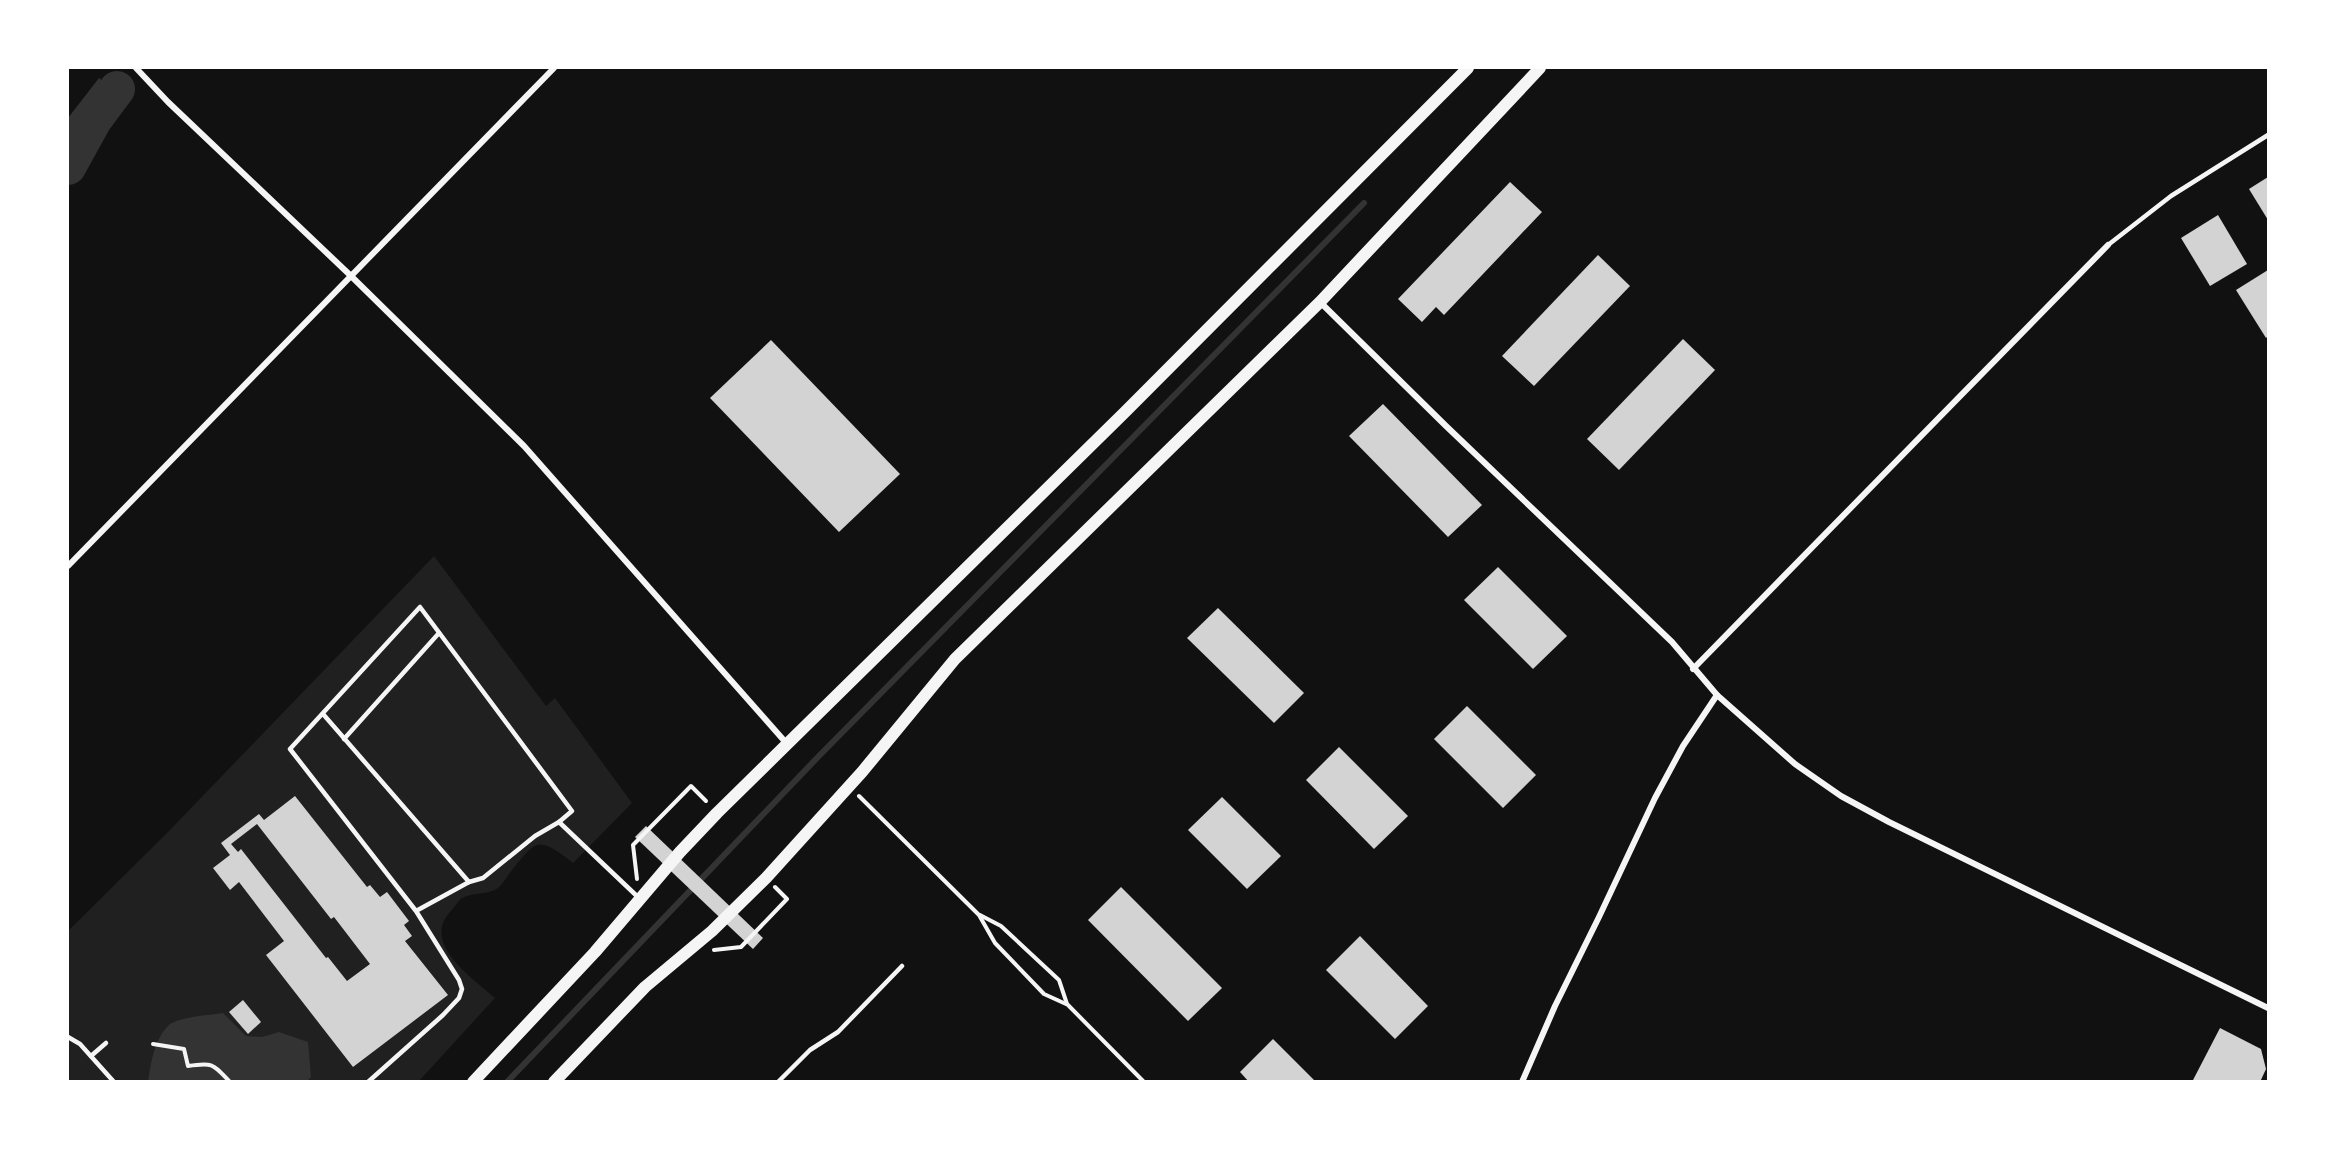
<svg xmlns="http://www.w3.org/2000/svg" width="2336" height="1149" font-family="Overpass,sans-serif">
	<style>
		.green { fill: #202020 }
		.water { fill: #333 }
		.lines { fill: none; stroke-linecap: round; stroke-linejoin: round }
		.stream { stroke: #333; stroke-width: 6 }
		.river { stroke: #333; stroke-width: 36 }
		.building { fill: #d3d3d3; fill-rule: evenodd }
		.path { stroke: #f5f5f5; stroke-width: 4 }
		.service { stroke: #f5f5f5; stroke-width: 4.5 }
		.minor { stroke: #f5f5f5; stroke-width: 6 }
		.secondary { stroke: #f5f5f5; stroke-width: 12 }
	</style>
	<rect width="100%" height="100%" fill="#111"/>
	<path class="green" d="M434,556L546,706L555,698L632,803L573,863C537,835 536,840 509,874C506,878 502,885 498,888C488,895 473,892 462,898C458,901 454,908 450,912C421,944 473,978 495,998L419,1081L68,1082V931L166,834Z"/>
	<g class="water">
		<polygon points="99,78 118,94 101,114 81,152 68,167 68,118"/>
		<path d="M223,1013L246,1036L262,1037L279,1032L308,1042L311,1077L307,1081L148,1082C151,1063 154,1039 169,1025C178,1017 210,1015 223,1013Z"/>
	</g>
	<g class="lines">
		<polyline class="stream" points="507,1082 817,758 1364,203"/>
		<polyline class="river" points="68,167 94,120 117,89"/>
	</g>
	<g class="building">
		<polygon points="2268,177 2268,220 2249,189"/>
		<polygon points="1510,182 1542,212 1444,315 1436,307 1422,322 1398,299"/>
		<polygon points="2218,215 2247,264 2210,286 2181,238"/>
		<polygon points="1598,255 1630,286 1534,386 1502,356"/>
		<polygon points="2268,270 2268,336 2266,338 2236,290"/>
		<polygon points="1683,339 1715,370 1619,470 1587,439"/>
		<polygon points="771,340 900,474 839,532 710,398"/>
		<polygon points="1383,404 1482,505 1448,537 1349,436"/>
		<polygon points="1498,567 1567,636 1533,669 1464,600"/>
		<polygon points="1218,608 1304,693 1274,723 1187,638"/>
		<polygon points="1467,706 1536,775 1503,808 1434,739"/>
		<polygon points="1339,747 1408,816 1374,849 1306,780"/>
		<path d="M295,796L367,887L370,885L380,897L387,892L409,921L404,925L412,936L405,941L448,995L353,1067L266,955L284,941L239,882L230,890L213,868L230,855L221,843L259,814L264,820ZM257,824L331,919L334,917L370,964L347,981L328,957L326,958L241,849L238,852L231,844Z"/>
		<polygon points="1222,797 1281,856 1247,889 1188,830"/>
		<polygon points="646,826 763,938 753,949 635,837"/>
		<polygon points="1121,887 1222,988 1188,1021 1088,920"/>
		<polygon points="1360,936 1428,1006 1395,1039 1326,970"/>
		<polygon points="243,1000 261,1022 248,1034 229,1012"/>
		<polygon points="2220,1028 2261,1049 2266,1069 2260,1082 2192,1082"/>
		<polygon points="1273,1039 1316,1082 1249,1082 1240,1072"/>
	</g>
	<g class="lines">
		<g class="path">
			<polyline points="859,796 978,914 1001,926 1059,980 1067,1004 1144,1082"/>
			<polyline points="637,879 633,845 691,786 706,801"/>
			<polyline points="979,915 995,943 1044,994 1066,1004"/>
			<polyline points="714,950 741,947 787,899 775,887"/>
			<path d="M153,1044L184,1049L188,1066C213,1062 213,1064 230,1082"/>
		</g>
		<g class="service">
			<polyline points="2108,245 2171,196 2268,135"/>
			<polyline points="323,714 469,882"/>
			<polyline points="344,739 439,633"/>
			<polyline points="559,822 640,899"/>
			<polyline points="68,1037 80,1044 114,1082"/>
			<polyline points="91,1056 106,1043"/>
			<polyline points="368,1082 443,1015 459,998 462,989 459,980 416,911 469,882 483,878 535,836 559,822 572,811 420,607 290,749 416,911"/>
			<polyline points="778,1082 810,1050 838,1032 902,966"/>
		</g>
		<g class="minor">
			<polyline points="136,68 168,102 350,275 524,446 788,745"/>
			<polyline points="1320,302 1446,426 1672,642 1717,695 1795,764 1841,796 1889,822 2268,1008"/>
			<polyline points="68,566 554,68"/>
			<polyline points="1693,669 2108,245"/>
			<polyline points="1522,1082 1555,1006 1599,917 1655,798 1683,746 1717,695"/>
		</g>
		<g class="secondary">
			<polyline points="473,1082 595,952 680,852 717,813 1125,412 1468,68"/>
			<polyline points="554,1082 645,987 712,931 766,878 862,772 955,659 1320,302 1540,68"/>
		</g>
	</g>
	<rect width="2336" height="1149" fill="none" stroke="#ffffff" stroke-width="138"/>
</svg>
